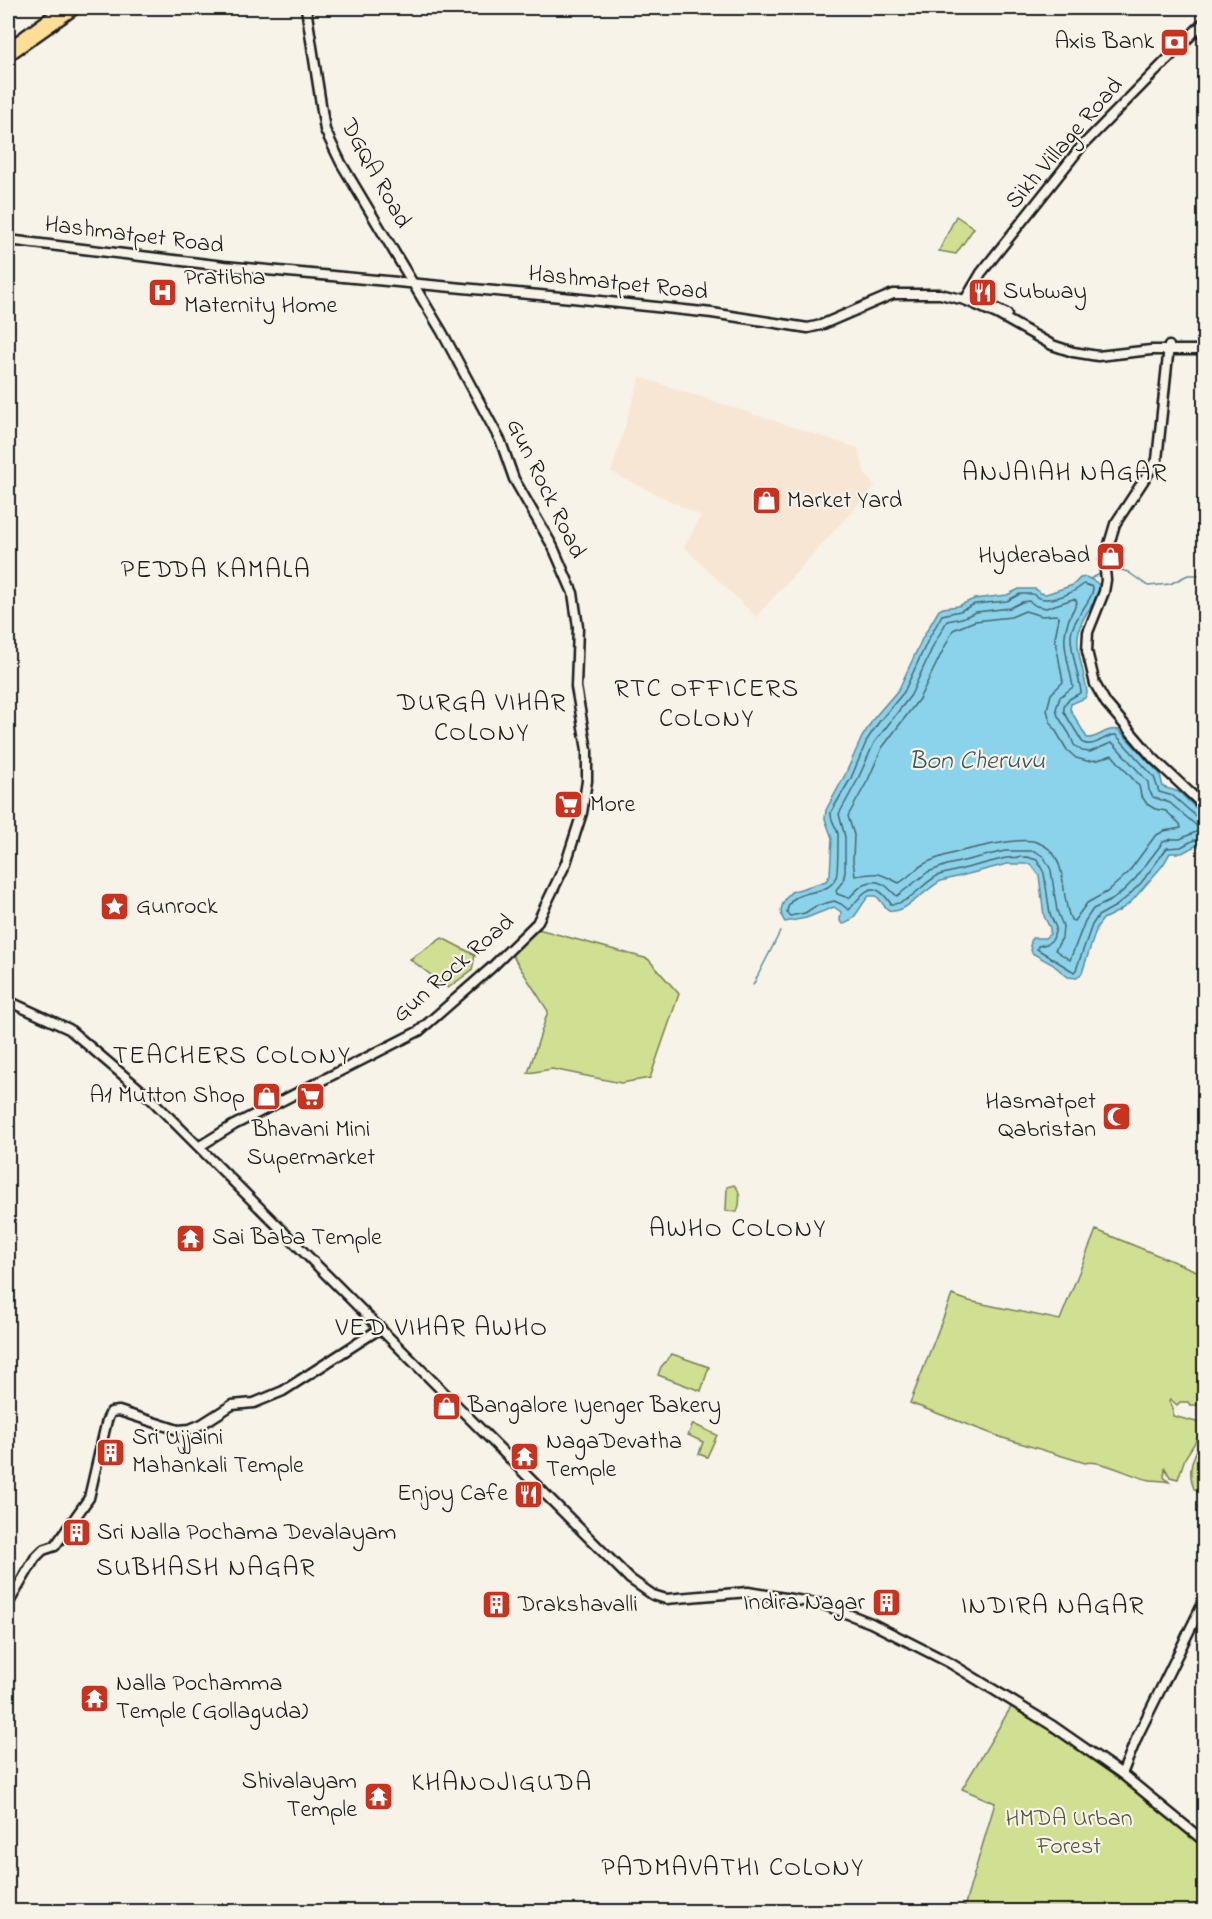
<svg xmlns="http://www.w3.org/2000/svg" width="1212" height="1919" font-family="'Indie Flower',sans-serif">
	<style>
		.built { fill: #f8e6d5 }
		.green { fill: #d1df92; stroke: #767e57; stroke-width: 1.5 }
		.water { fill: #8ad3eb; stroke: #5e8a98; stroke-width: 1.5 }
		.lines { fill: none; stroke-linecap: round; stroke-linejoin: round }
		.shore { stroke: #48656f; stroke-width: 1.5 }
		.stream { stroke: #5e8a98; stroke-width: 1.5 }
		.secondary-casing { stroke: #1c1c1c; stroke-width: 13 }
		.primary-casing { stroke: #1c1c1c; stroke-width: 14 }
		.secondary { stroke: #f7f3e8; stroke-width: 8 }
		.primary { stroke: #fdde96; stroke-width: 9 }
		.labels { text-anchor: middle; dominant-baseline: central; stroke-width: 4.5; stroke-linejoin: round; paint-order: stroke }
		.poi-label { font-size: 24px; fill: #1c1c1c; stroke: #f7f3e8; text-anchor: start }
		.street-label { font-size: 24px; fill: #1c1c1c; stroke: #f7f3e8 }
		.park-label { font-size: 24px; fill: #52563f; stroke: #f7f3e8 }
		.neighbourhood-label { font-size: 26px; letter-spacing: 1.5px; fill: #1c1c1c; stroke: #f7f3e8 }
		.water-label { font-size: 26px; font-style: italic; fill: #3d535a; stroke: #f7f3e8 }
	</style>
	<rect width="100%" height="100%" fill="#f7f3e8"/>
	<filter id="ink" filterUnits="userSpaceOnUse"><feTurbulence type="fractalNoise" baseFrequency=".0167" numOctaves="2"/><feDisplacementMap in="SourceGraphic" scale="12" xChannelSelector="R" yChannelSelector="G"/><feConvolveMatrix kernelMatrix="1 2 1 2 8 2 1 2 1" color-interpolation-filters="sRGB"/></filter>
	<g filter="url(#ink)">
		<polygon class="built" points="640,377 858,448 865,474 875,486 756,617 684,547 701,516 611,472"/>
		<g class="green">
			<polygon points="956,216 974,228 956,254 939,251"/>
			<polygon points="538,929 648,959 679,994 650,1078 621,1083 552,1069 528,1073 548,1011 512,955"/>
			<polygon points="442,938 475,955 472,970 448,988 410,959"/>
			<path d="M734,1185C742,1191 740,1205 737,1212L726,1211L727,1187Z"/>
			<path d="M1096,1230L1204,1274V1401H1200L1204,1404V1410L1197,1405H1190L1188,1402H1180L1177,1405L1170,1399L1169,1402L1173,1408V1416L1200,1423L1203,1426L1194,1444L1185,1458L1178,1479L1170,1477L1165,1468L1164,1477L1169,1482C1162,1480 1157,1481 1150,1480C1135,1478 1099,1458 1085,1463L1003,1438L910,1403L952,1295L969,1301L1060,1320Z"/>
			<polygon points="672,1354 709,1367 701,1391 658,1375 661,1367"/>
			<polygon points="693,1424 717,1435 707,1457 699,1454 703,1442 688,1435"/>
			<path d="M1204,1435V1492L1194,1489C1186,1469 1194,1455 1204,1435Z"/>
			<polygon points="1014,1702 1120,1773 1204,1841 1204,1911 963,1911 995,1803 962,1789"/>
		</g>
		<path class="water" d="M1086,577L1096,582L1101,587C1097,601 1086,611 1081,624C1072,646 1085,671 1087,693L1085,698L1071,704L1070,709L1087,738C1098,739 1106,727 1119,730L1160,774L1163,787L1179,792L1204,816V846H1195L1182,853H1170L1163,865L1131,902L1119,911L1103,919L1097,927L1082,973L1077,978L1068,977L1052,964L1032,953L1030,946L1032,938H1045L1050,934V928L1044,916L1039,875L1031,864H1007L941,881C929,886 902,917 889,910C883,907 881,899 876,896H869C860,905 855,922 843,924L840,921L841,912L834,907L806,918L785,922C777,911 783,901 791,892L820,883L826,881L830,875L832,838L825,819L826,810L845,775L862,737L874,718L899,689L923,637L939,610L943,608L958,606L974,599L1007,595L1019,589H1036L1040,593L1046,594L1073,585L1080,578Z"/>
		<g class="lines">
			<g class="shore">
				<path d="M1073,599L1076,600L1077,603C1056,638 1067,651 1073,687L1060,697L1056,709L1058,716L1070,735L1074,745L1082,751L1090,752L1111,743L1114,744L1148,782L1149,790L1153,797L1170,803L1198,827V831L1180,839H1172L1163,842L1135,879L1122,892L1112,900L1093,909L1085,921L1070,960L1055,950L1062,938L1063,926L1057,911L1051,870L1044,857L1035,851H1005L947,865L928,872L897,896C893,893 890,889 886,886C870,875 859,887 849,898L837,894L836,890L843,881L845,872V837L839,814L857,781L874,743L911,695L934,644L947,621L962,618L976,612L1010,608L1022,602L1029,601L1036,606L1046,608Z"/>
				<path d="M1025,611L1042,616L1056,615L1059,617L1055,638L1063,682L1051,694L1047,710L1050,721L1067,750L1076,758L1087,761L1098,760L1112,755L1139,786L1141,795L1147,804L1155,809L1166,811L1180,824L1181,828L1164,831L1155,836L1128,873L1107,892L1087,903L1074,921L1071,920C1061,898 1067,872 1053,853C1048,847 1041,843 1033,841C1012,838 944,853 924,864C915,869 908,878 899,883C877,872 880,872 855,876L853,860L854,835L848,816L868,780L882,748L919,699L953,630L975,621L1011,617Z"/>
				<path d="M1204,820L1198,818L1173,796L1159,792L1154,777L1116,735C1103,735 1096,748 1083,743L1064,712C1062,699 1074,698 1081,692C1079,675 1070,651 1071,634C1073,618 1094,599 1093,587L1084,584C1072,594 1045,606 1033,594H1020L1007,601L975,604L960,611L942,615L928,640L904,692L879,722L867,740L851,778L831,812C830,821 836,825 838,834C838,838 838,873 836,877C828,900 789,884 787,913L790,916L805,913L816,906L834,901L841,904L849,910C865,891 873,877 891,904C909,905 923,882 939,875L1006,858L1027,857L1037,860L1044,873L1050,914L1056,928L1053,939L1047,944L1038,946L1037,949L1074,972L1076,970L1092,925L1098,916L1116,906L1127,897L1141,883L1167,848L1181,847L1194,840H1204"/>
			</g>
			<g class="stream">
				<polyline points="1109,570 1114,568 1128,572 1148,586 1170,584 1188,575 1204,575"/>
				<polyline points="1090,579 1102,573"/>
				<polyline points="753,985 780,932"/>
			</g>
			<defs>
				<g id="secondary">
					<polyline points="8,240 224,266 572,298 712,313 808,328 821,325 893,294 940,294 965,300 997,314 1052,345 1073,352 1098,356 1151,350 1204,350"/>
					<polyline points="965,300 981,273 1081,147 1204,22"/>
					<polyline points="978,300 1007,314"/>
					<polyline points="1169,346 1157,460 1115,524 1104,561 1106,580 1104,592 1088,632 1087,651 1095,684 1106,703 1153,758 1204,806"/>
					<polyline points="8,1001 69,1029 150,1098 630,1579 653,1595 666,1599 748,1592 822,1604 871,1623 950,1663 1053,1726 1122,1774 1204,1841"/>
					<polyline points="200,1146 234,1125 419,1031 491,968 537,923 566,863 582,813 587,781 587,750 576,687 578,627 573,593 553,547 514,479 501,442 442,332 341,163 325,130 306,8"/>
					<polyline points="8,1604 35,1558 43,1550 55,1546 89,1498 107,1420 111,1412 119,1411 178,1430 190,1429 202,1424 232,1405 254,1403 283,1391 381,1328"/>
					<polyline points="1122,1774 1137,1737 1204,1601"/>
				</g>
				<g id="primary">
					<polyline points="8,48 63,8"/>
					<polyline points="8,56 76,8"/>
				</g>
			</defs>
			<use href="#secondary" class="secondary-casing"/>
			<use href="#primary" class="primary-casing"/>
			<use href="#secondary" class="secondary"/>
			<use href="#primary" class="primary"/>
		</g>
	</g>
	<defs>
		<symbol id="bank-square" viewBox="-11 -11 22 22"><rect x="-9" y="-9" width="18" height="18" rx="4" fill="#c8321e" stroke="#f7f3e8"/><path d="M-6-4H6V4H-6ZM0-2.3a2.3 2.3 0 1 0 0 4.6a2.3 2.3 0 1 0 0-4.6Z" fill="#fff"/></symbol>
		<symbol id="hospital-square" viewBox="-11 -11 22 22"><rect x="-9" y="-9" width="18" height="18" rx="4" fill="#c8321e" stroke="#f7f3e8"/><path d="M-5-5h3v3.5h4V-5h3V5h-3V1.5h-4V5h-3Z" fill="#fff"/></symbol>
		<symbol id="restaurant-square" viewBox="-11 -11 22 22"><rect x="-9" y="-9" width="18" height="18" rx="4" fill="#c8321e" stroke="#f7f3e8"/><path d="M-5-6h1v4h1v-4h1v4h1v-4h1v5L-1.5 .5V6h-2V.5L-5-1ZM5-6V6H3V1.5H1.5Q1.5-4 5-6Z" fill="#fff"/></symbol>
		<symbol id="shop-square" viewBox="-11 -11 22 22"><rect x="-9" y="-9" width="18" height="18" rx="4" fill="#c8321e" stroke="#f7f3e8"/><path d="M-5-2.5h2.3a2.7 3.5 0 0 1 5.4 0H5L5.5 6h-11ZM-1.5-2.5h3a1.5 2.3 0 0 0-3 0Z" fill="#fff"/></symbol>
		<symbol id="supermarket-square" viewBox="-11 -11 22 22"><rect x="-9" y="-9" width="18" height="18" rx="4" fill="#c8321e" stroke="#f7f3e8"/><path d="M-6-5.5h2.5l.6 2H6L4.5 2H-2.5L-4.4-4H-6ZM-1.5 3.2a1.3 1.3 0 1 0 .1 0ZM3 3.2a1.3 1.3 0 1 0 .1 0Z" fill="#fff"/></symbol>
		<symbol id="sight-square" viewBox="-11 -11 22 22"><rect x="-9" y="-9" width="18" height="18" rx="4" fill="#c8321e" stroke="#f7f3e8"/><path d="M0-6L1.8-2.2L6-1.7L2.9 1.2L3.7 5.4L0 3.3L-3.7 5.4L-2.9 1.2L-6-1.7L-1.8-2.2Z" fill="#fff"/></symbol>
		<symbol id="mosque-square" viewBox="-11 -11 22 22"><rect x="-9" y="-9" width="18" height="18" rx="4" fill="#c8321e" stroke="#f7f3e8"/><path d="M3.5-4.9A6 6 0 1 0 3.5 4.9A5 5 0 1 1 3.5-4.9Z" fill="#fff"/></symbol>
		<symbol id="temple-square" viewBox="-11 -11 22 22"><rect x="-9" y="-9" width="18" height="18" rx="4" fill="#c8321e" stroke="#f7f3e8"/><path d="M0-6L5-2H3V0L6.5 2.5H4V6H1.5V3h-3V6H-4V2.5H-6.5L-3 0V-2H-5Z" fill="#fff"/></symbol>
		<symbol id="building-square" viewBox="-11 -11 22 22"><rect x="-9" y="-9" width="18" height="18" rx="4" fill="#c8321e" stroke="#f7f3e8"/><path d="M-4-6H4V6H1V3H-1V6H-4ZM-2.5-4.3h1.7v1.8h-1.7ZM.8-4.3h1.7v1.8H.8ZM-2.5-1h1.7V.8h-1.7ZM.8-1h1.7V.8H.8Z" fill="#fff"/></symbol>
	</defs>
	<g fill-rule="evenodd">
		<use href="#bank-square" x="1158" y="26" width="33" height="33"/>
		<use href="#hospital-square" x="146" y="276" width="33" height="33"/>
		<use href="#restaurant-square" x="966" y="276" width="33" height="33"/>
		<use href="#shop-square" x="750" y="484" width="33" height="33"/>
		<use href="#shop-square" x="1094" y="540" width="33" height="33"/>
		<use href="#supermarket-square" x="552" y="788" width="33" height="33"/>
		<use href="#sight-square" x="98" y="890" width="33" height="33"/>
		<use href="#shop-square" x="250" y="1080" width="33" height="33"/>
		<use href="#supermarket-square" x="294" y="1080" width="33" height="33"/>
		<use href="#mosque-square" x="1100" y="1100" width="33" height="33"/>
		<use href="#temple-square" x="174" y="1222" width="33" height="33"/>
		<use href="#shop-square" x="430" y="1390" width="33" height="33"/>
		<use href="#building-square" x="94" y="1436" width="33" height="33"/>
		<use href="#temple-square" x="508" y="1440" width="33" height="33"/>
		<use href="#restaurant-square" x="512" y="1478" width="33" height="33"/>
		<use href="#building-square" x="60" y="1516" width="33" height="33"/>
		<use href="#building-square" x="870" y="1586" width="33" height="33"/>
		<use href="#building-square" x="480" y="1588" width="33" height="33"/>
		<use href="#temple-square" x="78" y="1682" width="33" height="33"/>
		<use href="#temple-square" x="362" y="1780" width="33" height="33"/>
	</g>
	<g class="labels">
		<g class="poi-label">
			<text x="1154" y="42" text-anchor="end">Axis Bank</text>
			<text x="184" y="278">Pratibha<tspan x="184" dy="28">Maternity Home</tspan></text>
			<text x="1003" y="292">Subway</text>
			<text x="787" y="501">Market Yard</text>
			<text x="1090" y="556" text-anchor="end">Hyderabad</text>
			<text x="590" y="805">More</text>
			<text x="136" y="907">Gunrock</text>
			<text x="245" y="1096" text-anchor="end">A1 Mutton Shop</text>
			<text x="1096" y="1102" text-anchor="end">Hasmatpet<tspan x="1096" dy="28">Qabristan</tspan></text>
			<text x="311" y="1130" text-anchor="middle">Bhavani Mini<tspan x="311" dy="28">Supermarket</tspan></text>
			<text x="212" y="1238">Sai Baba Temple</text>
			<text x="468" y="1406">Bangalore Iyenger Bakery</text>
			<text x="132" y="1438">Sri Ujjaini<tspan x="132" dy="28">Mahankali Temple</tspan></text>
			<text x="546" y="1442">NagaDevatha<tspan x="546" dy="28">Temple</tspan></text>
			<text x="508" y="1494" text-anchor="end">Enjoy Cafe</text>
			<text x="97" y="1533">Sri Nalla Pochama Devalayam</text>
			<text x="865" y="1603" text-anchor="end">Indira Nagar</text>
			<text x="518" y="1605">Drakshavalli</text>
			<text x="116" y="1684">Nalla Pochamma<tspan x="116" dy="28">Temple (Gollaguda)</tspan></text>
			<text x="357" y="1782" text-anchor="end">Shivalayam<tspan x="357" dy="28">Temple</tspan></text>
		</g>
		<g class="street-label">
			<text transform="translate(1065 144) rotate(-49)">Sikh Village Road</text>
			<text transform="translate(375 174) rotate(61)">DGQA Road</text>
			<text transform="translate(134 236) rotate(7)">Hashmatpet Road</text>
			<text transform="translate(618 284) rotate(6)">Hashmatpet Road</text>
			<text transform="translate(545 489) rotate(64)">Gun Rock Road</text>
			<text transform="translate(454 969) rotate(-41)">Gun Rock Road</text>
		</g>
		<g class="park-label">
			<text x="1069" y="1819">HMDA Urban<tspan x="1069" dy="28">Forest</tspan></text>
		</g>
		<g class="neighbourhood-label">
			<text x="1065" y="474">ANJAIAH NAGAR</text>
			<text x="216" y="571">PEDDA KAMALA</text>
			<text x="707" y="690">RTC OFFICERS<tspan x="707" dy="30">COLONY</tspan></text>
			<text x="482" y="704">DURGA VIHAR<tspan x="482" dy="30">COLONY</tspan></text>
			<text x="232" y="1057">TEACHERS COLONY</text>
			<text x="738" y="1230">AWHO COLONY</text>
			<text x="442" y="1329">VED VIHAR AWHO</text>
			<text x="206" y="1569">SUBHASH NAGAR</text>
			<text x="1053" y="1607">INDIRA NAGAR</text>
			<text x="502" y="1784">KHANOJIGUDA</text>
			<text x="733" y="1869">PADMAVATHI COLONY</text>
		</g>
		<g class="water-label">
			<text x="977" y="762">Bon Cheruvu</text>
		</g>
	</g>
	<rect width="1212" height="1919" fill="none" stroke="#f7f3e8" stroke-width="30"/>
	<rect x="15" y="15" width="1182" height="1889" fill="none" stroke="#1c1c1c" stroke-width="2" filter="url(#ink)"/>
</svg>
